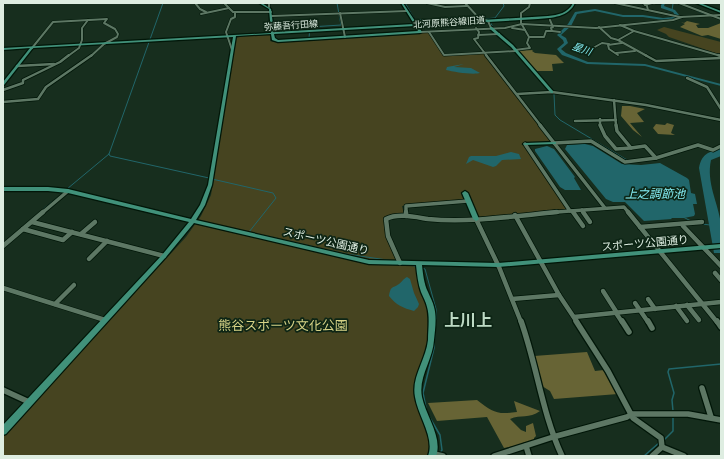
<svg xmlns="http://www.w3.org/2000/svg" width="724" height="459" font-family="Cabin,'Noto Sans JP',sans-serif">
	<style>
		.green { fill: #464420 }
		.forest { fill: #676435 }
		.water { fill: #21666a }
		.lines { fill: none; stroke-linecap: round; stroke-linejoin: round }
		.stream-far1 { stroke: #21666a; stroke-width: 1 }
		.stream { stroke: #21666a; stroke-width: 1.5 }
		.river { fill: #21666a; fill-rule: evenodd }
		.street-far4-casing { stroke: #011608; stroke-width: 3 }
		.street-far3-casing { stroke: #011608; stroke-width: 4 }
		.street-far2-casing { stroke: #011608; stroke-width: 5 }
		.street-far1-casing { stroke: #011608; stroke-width: 6 }
		.street-casing { stroke: #011608; stroke-width: 8 }
		.secondary-casing { stroke: #011608; stroke-width: 2.5 }
		.street-far4 { stroke: #5d7764; stroke-width: 2 }
		.street-far3 { stroke: #5d7764; stroke-width: 2.5 }
		.street-far2 { stroke: #5d7764; stroke-width: 3.5 }
		.street-far1 { stroke: #5d7764; stroke-width: 4.5 }
		.street { stroke: #5d7764; stroke-width: 5.5 }
		.secondary { fill: #41917a; fill-rule: evenodd }
		.labels { text-anchor: middle; dominant-baseline: central; stroke-width: 3.5; stroke-linejoin: round; paint-order: stroke }
		.far-street-label { font-size: 9px; fill: #deede1; stroke: #0d2515 }
		.far-water-label { font-size: 10px; font-style: italic; fill: #84ecf2; stroke: #0d2515 }
		.street-label { font-size: 11px; fill: #deede1; stroke: #0d2515 }
		.water-label { font-size: 12px; font-style: italic; fill: #84ecf2; stroke: #0d2515 }
		.near-park-label { font-size: 13px; fill: #d6d286; stroke: #0d2515 }
		.near-quarter-label { font-size: 16px; font-weight: bold; fill: #bddac4; stroke: #0d2515 }
	</style>
	<rect width="100%" height="100%" fill="#172e1e"/>
	<g class="green">
		<polygon points="664,27 721,42 721,55 669,37 666,34 657,30"/>
		<polygon points="429,32 443,55 484,53 552,142 523,144 568,210 477,217 469,199 402,206 404,214 389,215 385,217 389,242 401,266 417,266 429,306 427,352 416,394 418,409 432,441 428,456 3,456 3,437 186,237 201,216 211,195 236,38 242,36 269,35 271,35 270,41 274,42"/>
	</g>
	<g class="forest">
		<polygon points="687,21 700,24 696,25 698,28 708,28 721,23 721,39 708,35 702,36 680,27 685,24 681,22 684,23"/>
		<polygon points="533,50 532,51 535,53 556,55 564,63 552,64 553,71 537,71 517,51"/>
		<polygon points="622,106 630,106 645,109 637,113 644,122 630,123 642,137 633,130 621,116"/>
		<polygon points="667,123 674,125 671,133 675,135 658,134 653,128 656,124 665,125"/>
		<polygon points="587,352 595,371 604,370 618,394 554,399 550,391 542,386 534,356"/>
		<path d="M477,400C493,412 496,415 517,412L514,401L540,411C529,419 521,414 510,419L521,430L526,432V426L533,423L536,436L534,438V442L504,448L487,417L437,421L428,403Z"/>
	</g>
	<g class="water">
		<path d="M464,64L454,67L471,68L480,73C473,75 454,72 446,70L447,67Z"/>
		<polygon points="585,144 593,146 622,164 641,165 660,163 687,178 689,180 691,193 695,194 697,204 693,204 695,214 694,216 684,218 671,218 672,219 644,221 625,202 613,202 606,199 565,149 567,145"/>
		<polygon points="547,146 554,149 575,177 574,178 581,190 565,190 560,187 535,151 535,149"/>
		<path d="M721,148V156L711,160C706,183 718,202 721,224C722,233 721,244 721,253H714L699,168C702,153 708,153 721,148Z"/>
		<polygon points="511,152 519,154 521,159 502,160 496,166 493,167 473,160 466,164 469,157 471,156 496,156"/>
		<path d="M407,277L410,279L414,293L419,304L418,307L414,311C403,308 396,305 389,296C391,285 392,289 399,284C402,282 403,279 407,277Z"/>
	</g>
	<g class="lines">
		<g class="stream-far1">
			<polyline points="405,3 415,20 477,17"/>
			<polyline points="671,3 673,4 672,10"/>
			<polyline points="697,11 705,14"/>
			<polyline points="484,19 495,18 504,6 503,3"/>
			<polyline points="490,22 493,27"/>
			<polyline points="309,38 310,27 341,25 337,3"/>
			<polyline points="537,72 553,91"/>
			<polyline points="554,94 555,115 560,120 627,160"/>
			<polyline points="109,154 110,156 209,178"/>
			<polyline points="212,179 273,193 276,198 249,232 346,254 394,261"/>
			<polyline points="67,189 109,154 163,3"/>
			<polyline points="42,210 63,193"/>
			<polyline points="683,217 691,221"/>
			<polyline points="702,224 710,225"/>
			<polyline points="411,265 417,267"/>
			<polyline points="422,268 425,269 436,309 436,319"/>
		</g>
		<g class="stream">
			<polyline points="435,327 434,348 423,393 427,413 440,435 442,450 440,453"/>
			<polyline points="673,411 672,400 674,393 668,372 669,369 721,364"/>
			<polyline points="663,441 673,431 673,417"/>
			<polyline points="644,456 660,442"/>
		</g>
		<polygon class="river" points="661,3 665,3 664,6 675,10 679,15 677,19 663,20 643,17 623,17 595,11 577,14 571,26 561,35 566,38 568,43 561,49 566,53 588,62 645,64 721,84 721,86 645,66 587,64 562,55 557,49 564,43 563,40 557,35 568,24 575,12 595,9 623,15 643,15 663,18 674,17 675,15 673,12 661,8"/>
		<defs>
			<g id="street-far4">
				<polyline points="195,3 200,9 206,12"/>
				<polyline points="224,3 233,12 271,12"/>
				<polyline points="269,3 269,7"/>
				<polyline points="427,3 445,7 467,6"/>
				<polyline points="465,3 479,18 488,21 491,28"/>
				<polyline points="615,3 680,17 721,15"/>
				<polyline points="643,3 647,6 648,10"/>
				<polyline points="656,3 661,3"/>
				<polyline points="679,3 721,19"/>
				<polyline points="645,5 652,3"/>
				<polyline points="340,13 345,37"/>
				<polyline points="201,14 229,8"/>
				<polyline points="272,16 407,11"/>
				<polyline points="620,25 634,31 721,56"/>
				<polyline points="599,27 611,38 618,40"/>
				<polyline points="476,28 479,32 478,38 474,39 487,56"/>
				<polyline points="512,28 525,30"/>
				<polyline points="552,31 560,32"/>
				<polyline points="634,31 618,40 647,56"/>
				<polyline points="420,32 505,28 522,24 596,28 673,20 682,17"/>
				<polyline points="429,32 444,55 516,51"/>
				<polyline points="478,35 499,34"/>
				<polyline points="529,37 544,37 546,31 552,31 551,28 553,27 550,20"/>
				<polyline points="32,48 53,22 107,19 104,23 115,29 118,34 117,37 104,44 91,56"/>
				<polyline points="593,48 602,43 609,44"/>
				<polyline points="232,50 226,32 231,19 235,17 235,12"/>
				<polyline points="515,50 530,48 527,43 529,37 521,23 521,13 529,7 530,3"/>
				<polyline points="616,53 635,51"/>
				<polyline points="618,55 609,49 608,45 622,43"/>
				<polyline points="68,56 79,48 82,40 82,28 88,20"/>
			</g>
			<g id="street-far3">
				<polyline points="486,55 541,126"/>
				<polyline points="645,55 656,61 721,58"/>
				<polyline points="718,55 721,56"/>
				<polyline points="17,66 54,64"/>
				<polyline points="687,78 707,87 721,109"/>
				<polyline points="3,90 23,83 23,80 60,62 69,55"/>
				<polyline points="517,94 552,92 646,105 721,120"/>
				<polyline points="614,100 616,126"/>
				<polyline points="3,102 38,99 46,87 92,55"/>
				<polyline points="600,119 600,126"/>
				<polyline points="575,121 616,120"/>
			</g>
			<g id="street-far2">
				<polyline points="540,125 605,208"/>
				<polyline points="600,125 605,136 616,149 631,148"/>
				<polyline points="616,125 617,131 631,148 645,146 656,158"/>
				<polyline points="554,143 591,141 625,162 656,158 698,145 713,150 721,146"/>
				<polyline points="525,144 570,211 545,213"/>
				<polyline points="582,210 584,213"/>
				<polyline points="570,211 624,207 629,213"/>
				<polyline points="572,211 574,213"/>
				<polyline points="42,213 68,191"/>
				<polyline points="406,213 406,206 468,201"/>
			</g>
			<g id="street-far1">
				<polyline points="406,212 406,216"/>
				<polyline points="573,212 583,226"/>
				<polyline points="583,212 590,222"/>
				<polyline points="628,212 717,322"/>
				<polyline points="515,215 559,295 577,322"/>
				<polyline points="476,219 499,267 521,322"/>
				<polyline points="32,222 164,256"/>
				<polyline points="683,226 721,266"/>
				<polyline points="640,227 702,222"/>
				<polyline points="23,229 63,240 72,232"/>
				<polyline points="81,234 95,222"/>
				<polyline points="3,246 43,212"/>
				<polyline points="89,259 107,241"/>
				<path d="M400,263L388,236L386,219C398,213 415,217 428,219C470,223 515,216 557,212"/>
				<polyline points="715,273 721,280"/>
				<polyline points="3,288 105,320"/>
				<polyline points="603,291 617,313"/>
				<polyline points="512,299 559,295"/>
				<polyline points="648,299 655,309"/>
				<polyline points="635,303 648,322"/>
				<polyline points="55,304 74,285"/>
				<polyline points="687,305 699,320"/>
				<polyline points="676,306 687,321"/>
				<polyline points="616,313 622,322"/>
				<polyline points="574,317 721,302"/>
			</g>
			<g id="street">
				<path d="M521,321C537,366 542,413 562,456"/>
				<polyline points="576,321 608,371 633,418 661,438 662,447"/>
				<polyline points="622,321 629,332"/>
				<polyline points="648,321 652,328"/>
				<polyline points="717,321 721,327"/>
				<polyline points="702,388 711,417"/>
				<polyline points="3,390 29,402"/>
				<polyline points="526,446 529,456"/>
				<polyline points="662,447 684,456"/>
				<polyline points="434,454 443,456"/>
				<polyline points="494,456 553,437 627,417 632,414 688,414 721,420"/>
				<polyline points="652,456 662,447"/>
			</g>
			<g id="secondary">
				<path d="M259,3H262L271,9L274,32L414,24L401,3H403L417,24L548,16C558,15 568,13 573,3H575C569,17 552,18 538,19L418,26L422,32L420,33L278,42L272,40L271,34L236,36L212,185L205,205L196,220L369,260L498,263L721,244V248L498,267L422,265C423,274 424,284 428,292C430,297 433,302 434,307C437,317 435,330 434,340C433,360 418,377 422,397C426,416 443,438 436,456H428C435,438 418,416 415,397C411,377 426,360 428,340C428,330 430,317 427,307C426,302 423,297 421,292C418,284 417,274 416,265L369,264L194,223L166,257L6,434L3,435V425L162,255L189,222L68,193L48,191H3V187H48L68,189L191,219L200,205L208,185L233,37L33,48L4,85H3V82L30,48L3,50V48L271,33L269,9ZM415,26L418,31L278,40L275,38L274,34Z"/>
				<polygon points="696,3 700,3 721,11 721,13"/>
				<polygon points="490,27 492,27 513,45 553,91 553,93 551,93 511,47 490,29"/>
				<polygon points="554,142 556,142 556,144 525,145 523,144 525,143"/>
				<polygon points="465,191 468,193 479,219 478,220 476,221 473,219 462,193"/>
			</g>
		</defs>
		<use href="#street-far4" class="street-far4-casing"/>
		<use href="#street-far3" class="street-far3-casing"/>
		<use href="#street-far2" class="street-far2-casing"/>
		<use href="#street-far1" class="street-far1-casing"/>
		<use href="#street" class="street-casing"/>
		<use href="#secondary" class="secondary-casing"/>
		<use href="#street-far4" class="street-far4"/>
		<use href="#street-far3" class="street-far3"/>
		<use href="#street-far2" class="street-far2"/>
		<use href="#street-far1" class="street-far1"/>
		<use href="#street" class="street"/>
		<use href="#secondary" class="secondary"/>
	</g>
	<g class="labels">
		<g class="far-street-label">
			<text transform="translate(449 22) rotate(-4)">北河原熊谷線旧道</text>
			<text transform="translate(291 25) rotate(-4)">弥藤吾行田線</text>
		</g>
		<g class="far-water-label">
			<text transform="translate(582 49) rotate(19)">星川</text>
		</g>
		<g class="street-label">
			<text transform="translate(326 241) rotate(13)">スポーツ公園通り</text>
			<text transform="translate(645 243) rotate(-5)">スポーツ公園通り</text>
		</g>
		<g class="water-label">
			<text x="655" y="193">上之調節池</text>
		</g>
		<g class="near-park-label">
			<text x="283" y="325">熊谷スポーツ文化公園</text>
		</g>
		<g class="near-quarter-label">
			<text x="468" y="320">上川上</text>
		</g>
	</g>
	<rect width="724" height="459" fill="none" stroke="#deede1" stroke-width="8"/>
</svg>
